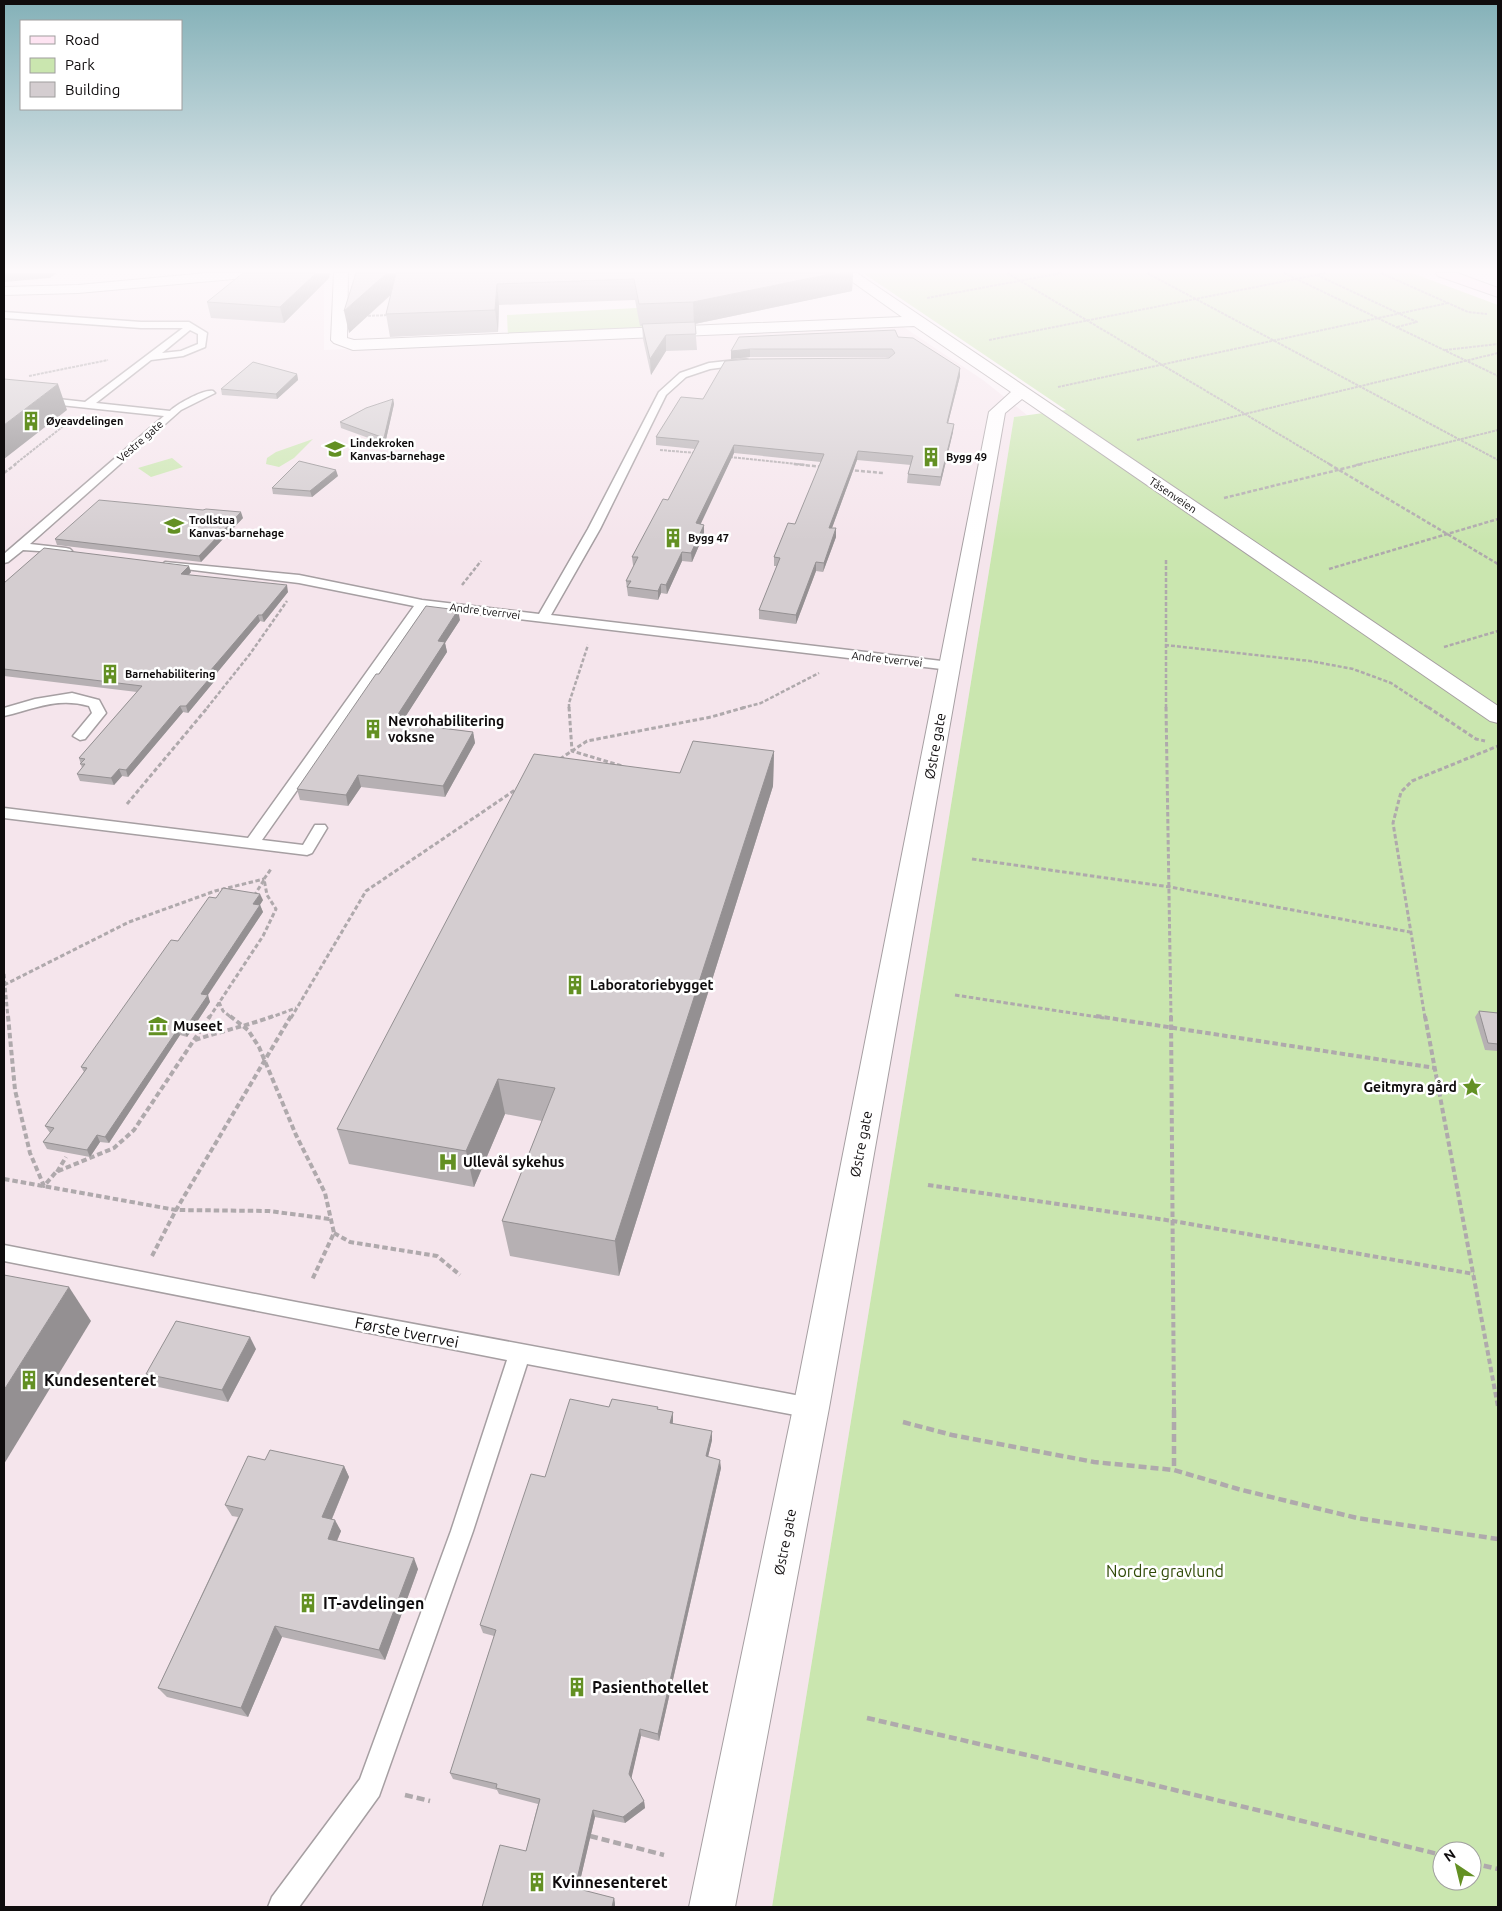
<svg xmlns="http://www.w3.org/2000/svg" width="1502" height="1911" font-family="Ubuntu,sans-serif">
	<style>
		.built { fill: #f5e5ec }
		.green { fill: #cae6af; fill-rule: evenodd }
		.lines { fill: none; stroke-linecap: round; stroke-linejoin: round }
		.lane-casing { stroke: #a69fa2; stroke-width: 3 }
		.street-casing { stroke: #a69fa2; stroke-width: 2 }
		.secondary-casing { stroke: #a69fa2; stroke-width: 2 }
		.path-far4 { stroke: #afa9ac; stroke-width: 2; stroke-dasharray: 3 1; stroke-linecap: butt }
		.path-far3 { stroke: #afa9ac; stroke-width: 2.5; stroke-dasharray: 4 2; stroke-linecap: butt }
		.path-far2 { stroke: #afa9ac; stroke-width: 3; stroke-dasharray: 4.5 2.5; stroke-linecap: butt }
		.path-far1 { stroke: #afa9ac; stroke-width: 4; stroke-dasharray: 5.5 3; stroke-linecap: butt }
		.path { stroke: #afa9ac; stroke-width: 4.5; stroke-dasharray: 8 4; stroke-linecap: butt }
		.lane { fill: #fff; fill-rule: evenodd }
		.street { fill: #fff; fill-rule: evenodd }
		.secondary { fill: #fee4f2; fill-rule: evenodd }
		.wall { fill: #b6b0b3 }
		.shaded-wall { fill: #949092 }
		.building { fill: #d4cdd0; stroke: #949092 }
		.labels { text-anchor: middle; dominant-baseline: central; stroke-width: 5; stroke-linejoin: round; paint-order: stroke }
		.far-poi-label { font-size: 11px; font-weight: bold; fill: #0f0c0d; stroke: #fff; text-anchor: start }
		.far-street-label { font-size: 11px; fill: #0f0c0d; stroke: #fff }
		.poi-label { font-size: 14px; font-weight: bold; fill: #0f0c0d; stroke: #fff; text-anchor: start }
		.street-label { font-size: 14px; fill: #0f0c0d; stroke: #fff }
		.near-street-label { font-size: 16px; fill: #0f0c0d; stroke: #fff }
		.near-poi-label { font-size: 16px; font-weight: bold; fill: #0f0c0d; stroke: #fff; text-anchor: start }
		.near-park-label { font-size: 16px; fill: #304b07; stroke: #fff }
	</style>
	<rect width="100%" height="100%" fill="#faf2f6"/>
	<polygon class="built" points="324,273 324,350 902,326 983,380 1027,415 1014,417 772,1907 4,1907 4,295 115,290"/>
	<g class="green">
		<path d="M863,273H1412L1498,305V1907H772L1014,417L1066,410ZM1442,1851H1472V1881H1442Z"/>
		<polygon points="655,307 659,331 508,337 507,315"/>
		<polygon points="313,439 294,458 279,467 266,464 267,458 276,452"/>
		<polygon points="172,458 183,467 151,477 138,468"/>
	</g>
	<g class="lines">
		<defs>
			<g id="lane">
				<path d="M4,312L141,322H189L207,333L205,347L183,356L151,360L96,403L170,411C177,404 204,389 213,391L215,393L181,410L30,544L66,548L70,549L72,551L70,553L23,550L8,562L4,563V554L164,416L4,399V393L85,402L183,328H141L4,318ZM190,330L198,334V344L181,351L162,353Z"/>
				<polygon points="745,359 748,360 748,364 710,369 686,377 666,395 600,529 551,615 950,662 956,666 955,669 950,670 425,608 262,840 303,845 315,825 325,825 327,828 312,853 307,855 4,818 4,808 248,838 414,606 299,583 169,567 165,566 163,564 165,562 299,575 422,600 539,614 588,529 659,392 680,373 709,363"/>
				<path d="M72,693L99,700L106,713L85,739L80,740L73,736L92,713L89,706C57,697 34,709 4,716V708L35,699Z"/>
				<polygon points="4,1245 296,1302 811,1398 819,1401 822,1408 819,1415 811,1418 527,1364 473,1531 379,1796 299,1907 268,1907 272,1897 360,1779 451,1531 507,1360 4,1261"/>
			</g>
			<g id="street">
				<polygon points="207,273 264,273 257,277 78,293 4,295 4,287 78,285"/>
				<polygon points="334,273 348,273 347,338 354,340 902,317 840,273 857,273 1498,706 1498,723 1490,721 1022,399 1005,413 829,1408 735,1907 689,1907 793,1408 989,412 1011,392 914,326 353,350 334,343 331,340"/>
			</g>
			<polygon id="secondary" points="1436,273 1457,273 1498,288 1498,297 1438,276"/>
		</defs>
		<use href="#lane" class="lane-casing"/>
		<use href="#street" class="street-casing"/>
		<use href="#secondary" class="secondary-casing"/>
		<g class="path-far4">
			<polyline points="1007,273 1331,465"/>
			<polyline points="1147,273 1498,460"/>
			<polyline points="1284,273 1498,376"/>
			<polyline points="1381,273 1468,312 1487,314"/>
			<polyline points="1317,275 1417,322 1397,327"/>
			<polyline points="927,298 1062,273"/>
			<polyline points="364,316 390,315"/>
			<polyline points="989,340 1326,273"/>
			<polyline points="1445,350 1498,344"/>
			<polyline points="29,376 108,360"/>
			<polyline points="1058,387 1448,303"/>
			<polyline points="1137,440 1498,353"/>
			<polyline points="660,450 696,453"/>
			<polyline points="730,457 806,465"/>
			<polyline points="14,465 66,424"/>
			<polyline points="1356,465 1498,430"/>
		</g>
		<g class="path-far3">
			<polyline points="794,464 823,467"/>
			<polyline points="1329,464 1498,564"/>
			<polyline points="849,470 883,473"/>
			<polyline points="4,473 16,464"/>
			<polyline points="1224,498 1362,464"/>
			<polyline points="1329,569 1498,519"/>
			<polyline points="462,585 481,561"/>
			<polyline points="1165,645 1310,661 1353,669 1391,683 1429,708"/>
			<polyline points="1444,647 1498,631"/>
			<polyline points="207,708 250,654 287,601"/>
			<polyline points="569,708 569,703 588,645"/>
			<polyline points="742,708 761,703 819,673"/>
			<polyline points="1166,708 1166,560"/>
		</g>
		<g class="path-far2">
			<polyline points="569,707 572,751 622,766"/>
			<polyline points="1166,707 1171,1018"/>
			<polyline points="1428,707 1476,739 1485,741"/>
			<polyline points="560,759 587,741 711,717 746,707"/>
			<polyline points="127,804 208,707"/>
			<polyline points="972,859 1170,887 1410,932"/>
			<polyline points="254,896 264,880"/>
			<polyline points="4,974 8,1018"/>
			<polyline points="4,985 129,922 215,891 264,879"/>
			<polyline points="955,995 1104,1018"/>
			<polyline points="219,1002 223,1011 232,1018"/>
			<polyline points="209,1018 263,936 276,909 267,895 264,879 271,869"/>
			<polyline points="269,1018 296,1008"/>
			<polyline points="291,1018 366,891 518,788"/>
			<polyline points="1425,1018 1393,823 1401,792 1412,781 1498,746"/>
		</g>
		<g class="path-far1">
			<polyline points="8,1016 15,1090 30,1153 44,1186 56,1172 114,1148 134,1130 210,1016"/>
			<polyline points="230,1016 248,1030 259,1047 296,1135 325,1193 334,1233 312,1280"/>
			<polyline points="1096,1016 1435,1068"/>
			<polyline points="1171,1016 1174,1411"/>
			<polyline points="1425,1016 1498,1407"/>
			<path d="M195,1040C221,1031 247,1026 273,1016"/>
			<polyline points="57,1172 66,1157"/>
			<polyline points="4,1179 176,1210 269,1211 330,1219"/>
			<polyline points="928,1185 1173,1221 1474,1274"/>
			<polyline points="334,1233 350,1242 437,1256 460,1275"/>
			<polyline points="152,1256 176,1210 291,1016"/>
		</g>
		<g class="path">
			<polyline points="1174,1410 1174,1470"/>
			<polyline points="903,1422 952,1435 1094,1462 1174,1470 1238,1489 1357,1518 1498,1539"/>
			<polyline points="867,1718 1113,1775 1442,1855"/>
			<polyline points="405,1795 430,1801"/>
			<polyline points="590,1836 664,1855"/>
			<polyline points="1472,1863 1498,1869"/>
		</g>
		<use href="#lane" class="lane"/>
		<use href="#street" class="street"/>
		<use href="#secondary" class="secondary"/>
	</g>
	<g class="wall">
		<polygon points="243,273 330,273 329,278 284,323 211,318 207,302"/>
		<polygon points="356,273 853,273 852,291 695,324 697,350 666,351 651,375 643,339 642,326 640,326 635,300 499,305 498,332 390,337 386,314 391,295 349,333"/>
		<polygon points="898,337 960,376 948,423 953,432 940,486 907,483 908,474 911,465 857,460 832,528 836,528 836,537 823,572 816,571 796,624 759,619 759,610 777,566 774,566 774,557 795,524 821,462 734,453 700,524 704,525 704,534 692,562 682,561 667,594 661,593 658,600 628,596 626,581 634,566 633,565 632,557 668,500 695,449 656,445 656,437 703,399 890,357 750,357 731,359 731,351"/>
		<polygon points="297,374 298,380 277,399 222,395 221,389"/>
		<polygon points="393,399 394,404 385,444 341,428 340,422"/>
		<polygon points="338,476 312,497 273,494 272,488"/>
		<polygon points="243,518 201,562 57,545 55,539"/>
		<polygon points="191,572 189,575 288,592 264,622 260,621 216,674 217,678 188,713 183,712 128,777 122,776 114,785 80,781 77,774 82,768 79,758 137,692 4,676 4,583"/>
		<polygon points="460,620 445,643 447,652 401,723 473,732 475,743 445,797 361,787 348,806 300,800 297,789 379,674"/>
		<polygon points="774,751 773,786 619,1276 510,1256 502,1221 542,1121 505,1114 474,1187 349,1164 337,1129 680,773"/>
		<polygon points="216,898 263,900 260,905 263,912 207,995 210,1002 187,1037 180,1035 109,1143 100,1142 90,1157 47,1149 43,1142 50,1133 45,1126 84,1072 81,1067 178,941"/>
		<polygon points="1479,1011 1498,1013 1498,1051 1485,1050 1475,1017"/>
		<polygon points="256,1349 228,1402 154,1386 146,1374"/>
		<polygon points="609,1407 658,1409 673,1412 673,1424 712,1440 708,1457 721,1468 659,1741 641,1736 631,1778 644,1801 645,1808 625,1823 595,1817 578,1889 614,1898 615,1904 482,1907 526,1851 538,1804 499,1794 497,1790 453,1779 450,1773 494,1636 483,1633 480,1625 545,1477"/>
		<polygon points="265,1460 344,1466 349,1477 332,1519 341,1531 337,1541 418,1569 385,1660 282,1637 248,1717 167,1697 158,1688 238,1517 232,1516 225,1505"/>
	</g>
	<g class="shaded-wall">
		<polygon points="4,273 56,273 50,278 4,282"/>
		<polygon points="316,273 330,273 329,278 284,323 280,307"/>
		<polygon points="387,273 399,273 401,285 349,333 344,311"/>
		<polygon points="835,273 853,273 852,291 694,324 693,302"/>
		<polygon points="497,284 499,305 498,332 495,310"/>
		<polygon points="666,335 666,351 651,375 650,359"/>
		<polygon points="750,349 750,357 731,359 731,351"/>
		<polygon points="960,368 960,376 946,431 947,423"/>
		<polygon points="297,374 298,380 277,399 276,394"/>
		<polygon points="58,384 67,410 4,459 4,425"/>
		<polygon points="393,399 394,404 385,444 384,438"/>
		<polygon points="954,424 953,432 940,486 941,477"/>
		<polygon points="734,445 734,453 697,532 696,523"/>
		<polygon points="858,451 857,460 829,536 829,528"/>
		<polygon points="336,470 338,476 312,497 310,491"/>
		<polygon points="241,512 243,518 201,562 199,556"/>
		<polygon points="704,525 704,534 692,562 691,553"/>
		<polygon points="836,528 836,537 823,572 824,563"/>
		<polygon points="682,552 682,561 667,594 666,585"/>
		<polygon points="816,562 816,571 796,624 796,615"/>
		<polygon points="189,566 191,572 183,580 181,574"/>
		<polygon points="661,584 661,593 658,600 658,591"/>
		<polygon points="287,585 288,592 264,622 262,615"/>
		<polygon points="458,610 460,620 445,643 447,652 395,733 393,722 438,641"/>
		<polygon points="258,615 260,621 216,674 217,678 188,713 186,706 210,671"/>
		<polygon points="180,706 183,712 128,777 126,770"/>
		<polygon points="473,732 475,743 445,797 443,786"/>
		<polygon points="774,751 773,786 619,1276 615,1241"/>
		<polygon points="119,769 122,776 114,785 111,778"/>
		<polygon points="358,775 361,787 348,806 346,795"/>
		<polygon points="260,894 263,900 256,911 253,904"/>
		<polygon points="260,905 263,912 204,1001 201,994"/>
		<polygon points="208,995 210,1002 187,1037 184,1030"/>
		<polygon points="178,1029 180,1035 109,1143 105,1137"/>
		<polygon points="498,1079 505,1114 474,1187 466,1151"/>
		<polygon points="97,1135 100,1142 90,1157 87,1150"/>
		<polygon points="69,1287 91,1321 4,1464 4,1390"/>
		<polygon points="250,1337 256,1349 228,1402 222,1390"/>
		<polygon points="673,1412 673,1421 670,1432 670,1423"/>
		<polygon points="712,1431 712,1440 706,1465 706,1456"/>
		<polygon points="720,1460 721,1468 659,1741 658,1734"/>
		<polygon points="344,1466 349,1477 328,1528 322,1517"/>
		<polygon points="335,1520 341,1531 333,1550 328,1539"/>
		<polygon points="414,1558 418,1569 385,1660 379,1650"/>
		<polygon points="275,1626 282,1637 248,1717 241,1708"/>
		<polygon points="640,1729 641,1736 631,1780 629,1774"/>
		<polygon points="644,1801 645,1808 625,1823 623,1817"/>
		<polygon points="593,1810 595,1817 577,1894 575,1888"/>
		<polygon points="614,1898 615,1904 615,1907 612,1907"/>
	</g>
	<g class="building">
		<polygon points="243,273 316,273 280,307 207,302"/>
		<polygon points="356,273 387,273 344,311"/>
		<polygon points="396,273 835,273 693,302 639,304 634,279 497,284 495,310 386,314"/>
		<polygon points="695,322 696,334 666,335 650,359 642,324"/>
		<polygon points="895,330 898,337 913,338 960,368 947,423 954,424 941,477 908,474 913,456 858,451 829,528 836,528 824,563 816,562 796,615 759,610 780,558 774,557 788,523 795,524 824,454 734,445 696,523 704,525 691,553 682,552 666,585 661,584 658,591 627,587 631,581 626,581 638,557 632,557 663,499 668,500 699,441 656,437 681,397 703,399 725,361 750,359 889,358 895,353 892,349 750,349 731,351 739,337"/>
		<polygon points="253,362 297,374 276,394 221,389"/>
		<polygon points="4,379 58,384 4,425"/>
		<polygon points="393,399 384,438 340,422 366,408"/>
		<polygon points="299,461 336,470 310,491 272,488"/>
		<polygon points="99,500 203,510 206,509 241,512 199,556 55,539"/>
		<polygon points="44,548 189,566 181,574 287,585 262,615 258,615 210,671 215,672 186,706 180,706 126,770 119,769 111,778 77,774 85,764 80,764 85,759 79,758 142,686 4,669 4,583"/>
		<polygon points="426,606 458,610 438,641 445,642 393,722 473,732 443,786 358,775 346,795 297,789 376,674 379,674"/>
		<polygon points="693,741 774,751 615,1241 502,1221 555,1088 498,1079 466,1151 337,1129 534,754 680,773"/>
		<polygon points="223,888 260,894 253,904 260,905 201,994 208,995 184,1030 178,1029 105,1137 97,1135 87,1150 43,1142 54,1128 45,1126 87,1068 81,1067 171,940 178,941 209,897 216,898"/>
		<polygon points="1479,1011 1498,1013 1498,1044 1488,1043"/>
		<polygon points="4,1275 69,1287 4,1390"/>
		<polygon points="176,1321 250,1337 222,1390 146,1374"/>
		<polygon points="570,1399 609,1407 612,1399 658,1407 657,1409 673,1412 670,1423 712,1431 706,1456 720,1460 658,1734 640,1729 629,1774 644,1801 623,1817 593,1810 575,1888 614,1898 612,1907 482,1907 500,1845 526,1851 540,1799 496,1788 497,1784 450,1773 496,1630 480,1625 531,1474 545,1477"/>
		<polygon points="270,1450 344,1466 322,1517 335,1520 328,1539 414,1558 379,1650 275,1626 241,1708 158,1688 243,1509 225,1505 248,1456 265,1460"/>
	</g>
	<linearGradient id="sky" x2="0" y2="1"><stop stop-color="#84b1b8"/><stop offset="0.5" stop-color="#fdf9fb"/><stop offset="1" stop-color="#fdf9fb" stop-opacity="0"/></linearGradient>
	<rect width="1502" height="541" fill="url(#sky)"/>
	<defs>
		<symbol id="building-bare" viewBox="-9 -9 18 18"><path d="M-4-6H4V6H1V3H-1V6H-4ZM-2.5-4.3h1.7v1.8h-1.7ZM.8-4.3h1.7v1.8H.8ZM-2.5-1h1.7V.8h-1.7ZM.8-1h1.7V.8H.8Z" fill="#639023" stroke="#fff" stroke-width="2.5" paint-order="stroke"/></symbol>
		<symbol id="school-bare" viewBox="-9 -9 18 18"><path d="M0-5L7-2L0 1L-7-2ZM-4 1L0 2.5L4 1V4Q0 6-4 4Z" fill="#639023" stroke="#fff" stroke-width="2.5" paint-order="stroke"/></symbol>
		<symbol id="museum-bare" viewBox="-9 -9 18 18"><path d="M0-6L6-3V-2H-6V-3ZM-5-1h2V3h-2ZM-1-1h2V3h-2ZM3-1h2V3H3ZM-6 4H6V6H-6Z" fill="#639023" stroke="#fff" stroke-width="2.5" paint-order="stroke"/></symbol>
		<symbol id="sight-bare" viewBox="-9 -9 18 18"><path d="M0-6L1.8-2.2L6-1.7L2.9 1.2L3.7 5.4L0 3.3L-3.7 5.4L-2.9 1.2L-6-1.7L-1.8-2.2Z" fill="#639023" stroke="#fff" stroke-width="2.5" paint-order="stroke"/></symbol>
		<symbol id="hospital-bare" viewBox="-9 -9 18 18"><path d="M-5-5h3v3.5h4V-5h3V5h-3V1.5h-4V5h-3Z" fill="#639023" stroke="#fff" stroke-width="2.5" paint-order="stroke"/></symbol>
	</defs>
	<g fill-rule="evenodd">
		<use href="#building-bare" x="17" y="407" width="28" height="28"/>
		<use href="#school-bare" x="321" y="435" width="28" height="28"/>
		<use href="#building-bare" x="917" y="443" width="28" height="28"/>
		<use href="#school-bare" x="160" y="512" width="28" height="28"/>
		<use href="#building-bare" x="659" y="524" width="28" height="28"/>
		<use href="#building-bare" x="96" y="660" width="28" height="28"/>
		<use href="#building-bare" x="359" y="715" width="28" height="28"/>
		<use href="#building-bare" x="561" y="971" width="28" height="28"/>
		<use href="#museum-bare" x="144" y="1012" width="28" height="28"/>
		<use href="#sight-bare" x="1458" y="1073" width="28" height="28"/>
		<use href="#hospital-bare" x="434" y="1148" width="28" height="28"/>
		<use href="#building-bare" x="15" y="1366" width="28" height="28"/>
		<use href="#building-bare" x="294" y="1589" width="28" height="28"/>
		<use href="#building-bare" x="563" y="1673" width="28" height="28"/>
		<use href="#building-bare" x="523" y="1868" width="28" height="28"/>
	</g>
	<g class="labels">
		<g class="far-poi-label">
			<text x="46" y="421">Øyeavdelingen</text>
			<text x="350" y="443">Lindekroken<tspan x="350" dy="13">Kanvas-barnehage</tspan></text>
			<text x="946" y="457">Bygg 49</text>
			<text x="189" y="520">Trollstua<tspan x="189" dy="13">Kanvas-barnehage</tspan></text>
			<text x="688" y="538">Bygg 47</text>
			<text x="125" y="674">Barnehabilitering</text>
		</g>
		<g class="far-street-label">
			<text transform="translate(140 441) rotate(-41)">Vestre gate</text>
			<text transform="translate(1173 495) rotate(34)">Tåsenveien</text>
			<text transform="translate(485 611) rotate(7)">Andre tverrvei</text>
			<text transform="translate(887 659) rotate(6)">Andre tverrvei</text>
		</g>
		<g class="poi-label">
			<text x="388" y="721">Nevrohabilitering<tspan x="388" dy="16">voksne</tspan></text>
			<text x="590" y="985">Laboratoriebygget</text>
			<text x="173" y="1026">Museet</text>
			<text x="1457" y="1087" text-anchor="end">Geitmyra gård</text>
			<text x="463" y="1162">Ullevål sykehus</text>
		</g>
		<g class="street-label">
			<text transform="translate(935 746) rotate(-80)">Østre gate</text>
			<text transform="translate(861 1144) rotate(-79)">Østre gate</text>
			<text transform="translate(785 1542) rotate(-79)">Østre gate</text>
		</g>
		<g class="near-street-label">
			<text transform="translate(407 1332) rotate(11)">Første tverrvei</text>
		</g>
		<g class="near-poi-label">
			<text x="44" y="1380">Kundesenteret</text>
			<text x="323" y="1603">IT-avdelingen</text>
			<text x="592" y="1687">Pasienthotellet</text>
			<text x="552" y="1882">Kvinnesenteret</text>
		</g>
		<g class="near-park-label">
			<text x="1165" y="1571">Nordre gravlund</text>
		</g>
	</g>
	<rect width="1502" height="1911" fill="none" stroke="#0f0c0d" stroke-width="10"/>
	<rect x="20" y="20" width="162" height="90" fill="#ffffff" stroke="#9f9e9e"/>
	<rect x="30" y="36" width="25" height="8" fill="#fee4f2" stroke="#9f9e9e"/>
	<text x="65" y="45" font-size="15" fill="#0f0c0d">Road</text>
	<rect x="30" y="58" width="25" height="15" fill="#cae6af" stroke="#9f9e9e"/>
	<text x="65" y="70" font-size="15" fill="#0f0c0d">Park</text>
	<rect x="30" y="82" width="25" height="15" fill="#d4cdd0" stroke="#9f9e9e"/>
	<text x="65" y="95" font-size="15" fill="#0f0c0d">Building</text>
	<g transform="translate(1457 1866) rotate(325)"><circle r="24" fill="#ffffff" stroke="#9f9e9e"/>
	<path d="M0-4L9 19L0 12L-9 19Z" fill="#639023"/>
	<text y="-8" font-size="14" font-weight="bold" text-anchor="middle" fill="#0f0c0d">N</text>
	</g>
</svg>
